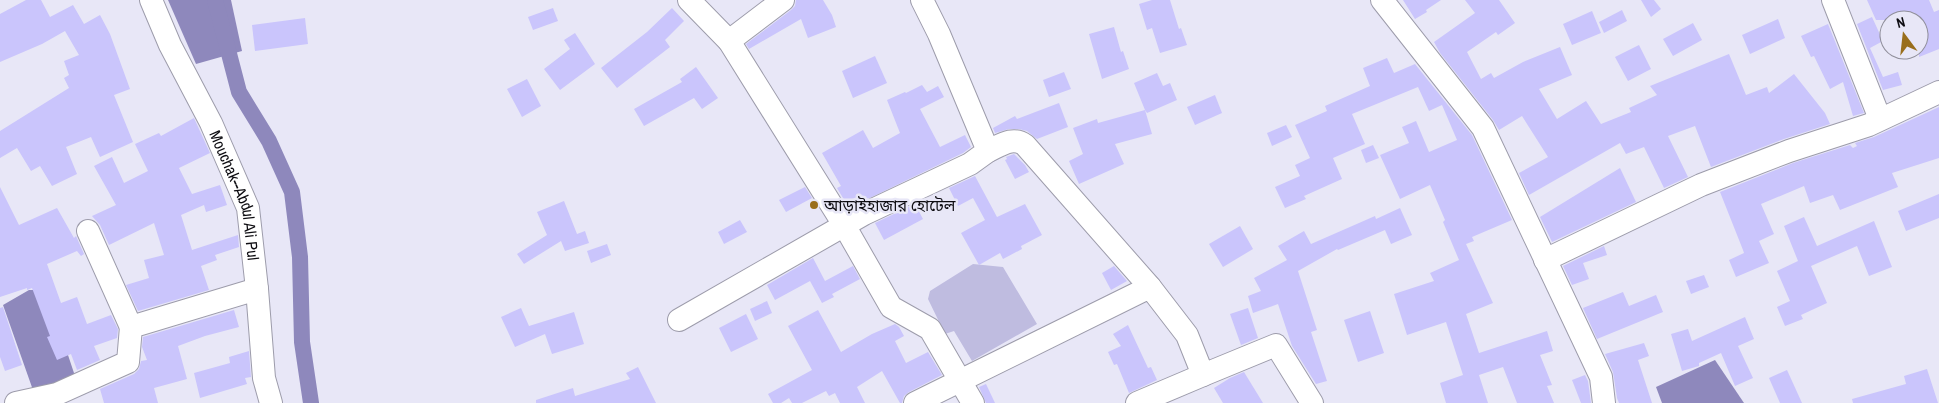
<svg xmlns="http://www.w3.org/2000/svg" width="1939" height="403" font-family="'Archivo Narrow','Noto Sans Bengali',sans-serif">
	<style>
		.green { fill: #bfbce0 }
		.water { fill: #8e88bc }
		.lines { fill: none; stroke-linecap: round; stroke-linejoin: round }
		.canal { stroke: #8e88bc; stroke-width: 16 }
		.building { fill: #cac5fc }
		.minor-casing { stroke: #9d9cab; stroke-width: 24 }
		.minor { stroke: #fff; stroke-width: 22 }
		.poi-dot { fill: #996e1c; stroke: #e8e7f7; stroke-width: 2 }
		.labels { text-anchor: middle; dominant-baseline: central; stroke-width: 5; stroke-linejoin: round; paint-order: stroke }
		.street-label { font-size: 16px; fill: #0d0c11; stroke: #e8e7f7 }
		.poi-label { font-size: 16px; fill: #0d0c11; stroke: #e8e7f7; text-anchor: start }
	</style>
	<rect width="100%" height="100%" fill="#e8e7f7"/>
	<polygon class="green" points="973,264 1003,267 1037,324 972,361 954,331 945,334 928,299 930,291"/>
	<g class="water">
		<polygon points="168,0 231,0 242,51 196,64"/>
		<polygon points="29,290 52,290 53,310 76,379 34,393 3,305"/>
		<polygon points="1715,360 1744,403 1662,403 1656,387"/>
	</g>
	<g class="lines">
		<polyline class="canal" points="215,0 239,92 269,141 292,192 300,257 302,342 311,403"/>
	</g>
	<g class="building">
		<polygon points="26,0 41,0 50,17 73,5 84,24 100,15 110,34 130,89 114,95 133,142 100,157 91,137 66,147 77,174 52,186 40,166 31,171 17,148 0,158 0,131 69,88 64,78 69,75 64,61 79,55 65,31 42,44 0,62 0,14"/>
		<polygon points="796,0 823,0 832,15 836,27 808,38 801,19 749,49 746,44 791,10 795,6"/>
		<polygon points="1152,0 1170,0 1179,29 1181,28 1187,45 1160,53 1152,28 1147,30 1139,4"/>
		<polygon points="1403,0 1441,0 1426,10 1427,12 1415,19"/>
		<polygon points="1465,0 1499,0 1515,23 1498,35 1496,32 1467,52 1481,79 1491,73 1494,78 1523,62 1560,47 1572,75 1539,89 1557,119 1586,101 1601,124 1631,112 1629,108 1657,95 1650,86 1729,54 1746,95 1767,87 1769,93 1794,74 1825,113 1830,124 1784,139 1711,167 1695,126 1668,136 1688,177 1664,188 1644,147 1626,154 1620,143 1529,195 1519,173 1548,157 1522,116 1499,130 1493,120 1440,53 1434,42 1475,13"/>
		<polygon points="1641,0 1654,0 1661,9 1651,17"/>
		<polygon points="1867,0 1929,0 1934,12 1939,10 1939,49 1919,57 1919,20 1876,20"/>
		<polygon points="553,8 558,21 533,30 528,17"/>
		<polygon points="672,8 684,21 665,40 670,47 617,88 601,68 647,32"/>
		<polygon points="1622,10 1627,21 1604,33 1599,22"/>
		<polygon points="1592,11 1601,33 1572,45 1563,24"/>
		<polygon points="1872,17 1883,41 1870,48 1883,77 1898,72 1902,85 1883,90 1857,24"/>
		<polygon points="305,18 308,44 255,51 252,25"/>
		<polygon points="1778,19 1785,38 1750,54 1742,35"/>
		<polygon points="1693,23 1702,40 1673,56 1663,39"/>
		<polygon points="1828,24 1864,113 1853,116 1843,82 1830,89 1814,56 1811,57 1801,36"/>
		<polygon points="1114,27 1121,52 1123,51 1129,69 1102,79 1089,34"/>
		<polygon points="575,33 595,64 560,90 544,69 570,49 564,40"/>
		<polygon points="1639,45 1651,69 1628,81 1615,57"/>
		<polygon points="875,56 887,83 853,98 842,71"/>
		<polygon points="1387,58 1394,73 1415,64 1472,135 1512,220 1472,237 1474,241 1466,244 1493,303 1466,314 1479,353 1547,331 1553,351 1540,355 1552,385 1547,386 1554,403 1517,403 1503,367 1479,375 1488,403 1446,403 1440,383 1463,375 1446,322 1407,335 1394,294 1434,281 1430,273 1459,260 1443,222 1445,220 1430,185 1400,199 1380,155 1409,143 1402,127 1416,121 1429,152 1457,140 1442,105 1429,111 1418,87 1352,114 1365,144 1333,158 1342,179 1304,196 1306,199 1285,208 1275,187 1300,176 1295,165 1310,158 1295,125 1327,111 1325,106 1370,86 1363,68"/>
		<polygon points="696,67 718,98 702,109 694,98 644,126 634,109 682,82 680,79"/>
		<polygon points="1064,72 1071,89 1049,97 1043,80"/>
		<polygon points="1157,73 1163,86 1170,83 1177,100 1147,113 1145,110 1152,134 1115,144 1124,164 1079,184 1069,161 1083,154 1073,128 1097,119 1098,123 1145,110 1134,83"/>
		<polygon points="527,79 541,106 522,117 507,89"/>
		<polygon points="922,85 927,92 938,86 944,97 920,109 940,147 965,135 971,147 963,153 849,208 837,188 841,186 822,153 863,130 873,148 900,133 887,100 905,92 906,93"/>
		<polygon points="1215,95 1222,113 1195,125 1187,107"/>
		<polygon points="1059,103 1068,127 1037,139 1027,131 1019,129 1009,129 995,133 993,128 1015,116 1017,119"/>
		<polygon points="1939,107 1939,158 1892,173 1898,187 1840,210 1833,195 1810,203 1804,186 1761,204 1774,234 1759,241 1769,263 1736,277 1729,260 1744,253 1743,250 1720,192 1793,163 1850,145 1853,148 1857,146 1855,143 1874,137"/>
		<polygon points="194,118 210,153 179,168 192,194 220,185 227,205 206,212 204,205 181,215 192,250 238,235 239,247 215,255 217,260 201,266 209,290 138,311 126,285 149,278 144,260 164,255 154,223 109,245 100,225 92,216 116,205 94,166 112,157 124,183 148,171 135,144 159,133 161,136"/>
		<polygon points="1286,125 1292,137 1272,146 1267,133"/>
		<polygon points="1373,145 1379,158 1366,163 1361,150"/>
		<polygon points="1014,154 1025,165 1029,172 1015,179 1005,160 1007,159 1006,157"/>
		<polygon points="1620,168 1636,202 1552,242 1540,217"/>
		<polygon points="975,176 997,217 1025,204 1042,235 1021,246 1022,249 1003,259 1000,253 979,265 961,233 985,220 973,198 958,206 949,188"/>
		<polygon points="0,187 19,225 57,208 74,238 76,236 84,254 81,256 77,251 47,264 61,303 77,297 87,324 111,315 118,329 117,338 94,346 100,360 77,370 71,354 57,360 47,337 50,336 32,288 27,290 27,288 0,297"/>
		<polygon points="805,187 812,198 786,212 779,200"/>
		<polygon points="1939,194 1939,218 1906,231 1898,211"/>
		<polygon points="564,201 577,234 585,231 589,243 565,251 561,241 524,264 517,254 547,235 537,212"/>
		<polygon points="915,204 923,219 884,240 875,223"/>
		<polygon points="1400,208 1412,235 1391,244 1385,230 1338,250 1337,249 1298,271 1317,330 1311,332 1327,381 1316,384 1292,346 1278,304 1253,313 1248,296 1261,291 1254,278 1287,260 1278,246 1304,231 1311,244 1375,216 1376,219"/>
		<polygon points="1804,217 1817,246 1874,221 1892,267 1869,276 1857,246 1811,266 1827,303 1801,315 1803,319 1785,326 1777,307 1790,301 1777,271 1798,261 1784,226"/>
		<polygon points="740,220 747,232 724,244 718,232"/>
		<polygon points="1240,226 1253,249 1223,267 1209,244"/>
		<polygon points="607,244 611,255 591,263 587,251"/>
		<polygon points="1604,246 1607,255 1583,263 1589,279 1572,285 1563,266"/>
		<polygon points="813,258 825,281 853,266 860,279 832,294 834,297 822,303 810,281 775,300 767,285"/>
		<polygon points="1114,266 1127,281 1111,290 1102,273"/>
		<polygon points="1704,275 1709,287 1691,294 1686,281"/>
		<polygon points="1623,292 1629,306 1656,295 1663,312 1597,339 1583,308"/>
		<polygon points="767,301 772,313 755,321 750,309"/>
		<polygon points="3,307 22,365 5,371 0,357 0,308"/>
		<polygon points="521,308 529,326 574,312 584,344 552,354 545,334 515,347 501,317"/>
		<polygon points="1248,308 1258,338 1241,345 1230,314"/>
		<polygon points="234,310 239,327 205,336 178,346 187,379 154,388 158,403 104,403 100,389 134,374 139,369 141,361 147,360 142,347 143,337"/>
		<polygon points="818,310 841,352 872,334 895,324 899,327 904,336 895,341 906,363 928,352 942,375 909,392 904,396 902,403 900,403 882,371 857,387 865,403 840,403 835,393 829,396 826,391 802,403 792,403 789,398 781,403 773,403 768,394 812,370 788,326"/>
		<polygon points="1370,311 1384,353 1358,362 1344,320"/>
		<polygon points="746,314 758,339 731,352 719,328"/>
		<polygon points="1745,317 1754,339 1738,346 1753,378 1735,386 1721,353 1699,363 1699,366 1682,371 1671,334 1688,329 1692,341"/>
		<polygon points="1128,325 1148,368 1151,367 1157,380 1129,393 1117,364 1114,365 1108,352 1121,346 1113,334"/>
		<polygon points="1644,343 1649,356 1638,360 1652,403 1619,403 1617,398 1613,372 1605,354"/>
		<polygon points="249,351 251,377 245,378 247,384 200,398 194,373 230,363 229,357"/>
		<polygon points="638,367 656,403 536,403 536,400 573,388 575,396 630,379 626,373"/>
		<polygon points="1927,369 1938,403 1853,403 1852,399 1906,384 1904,376"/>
		<polygon points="1787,370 1802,403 1780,403 1769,378"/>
		<polygon points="1244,372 1263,403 1223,403 1214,388 1230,378"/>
		<polygon points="1585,375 1588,381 1591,403 1581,403 1572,380"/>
		<polygon points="986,384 995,403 986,403 979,387"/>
	</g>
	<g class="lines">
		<defs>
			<g id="minor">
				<path id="s1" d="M151,0L170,45L211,123L248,208L257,289L264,378L271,403"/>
				<polyline points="689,0 729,41 783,0"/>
				<polyline points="1382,0 1483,128 1601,377 1604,403"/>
				<polyline points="1833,0 1880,119"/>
				<polyline points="729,41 844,225 891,307 930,329 973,403"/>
				<path d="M988,151C1001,145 1013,136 1025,145L1150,287"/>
				<polyline points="88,231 131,327"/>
				<polyline points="1545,260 1701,185 1789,151 1869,125 1939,92"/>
				<polyline points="679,320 864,214 970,164 988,151 939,34 922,0"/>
				<polyline points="16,403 57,394 128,362 131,327 257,289"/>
				<polyline points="915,403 1150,287 1187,335 1203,375 1276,345 1312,403"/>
				<polyline points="1137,403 1203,375"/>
			</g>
		</defs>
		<use href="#minor" class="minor-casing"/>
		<use href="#minor" class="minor"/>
	</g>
	<circle class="poi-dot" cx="814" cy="205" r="5"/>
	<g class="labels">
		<g class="street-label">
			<text stroke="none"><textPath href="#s1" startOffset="214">Mouchak--Abdul Ali Pul</textPath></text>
		</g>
		<g class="poi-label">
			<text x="824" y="205">আড়াইহাজার হোটেল</text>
		</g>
	</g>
	<g transform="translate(1904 35) rotate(345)"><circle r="24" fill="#e8e7f7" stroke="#908f9b"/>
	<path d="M0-4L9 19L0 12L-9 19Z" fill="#996e1c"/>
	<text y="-8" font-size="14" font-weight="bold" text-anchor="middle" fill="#0d0c11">N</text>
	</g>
</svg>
